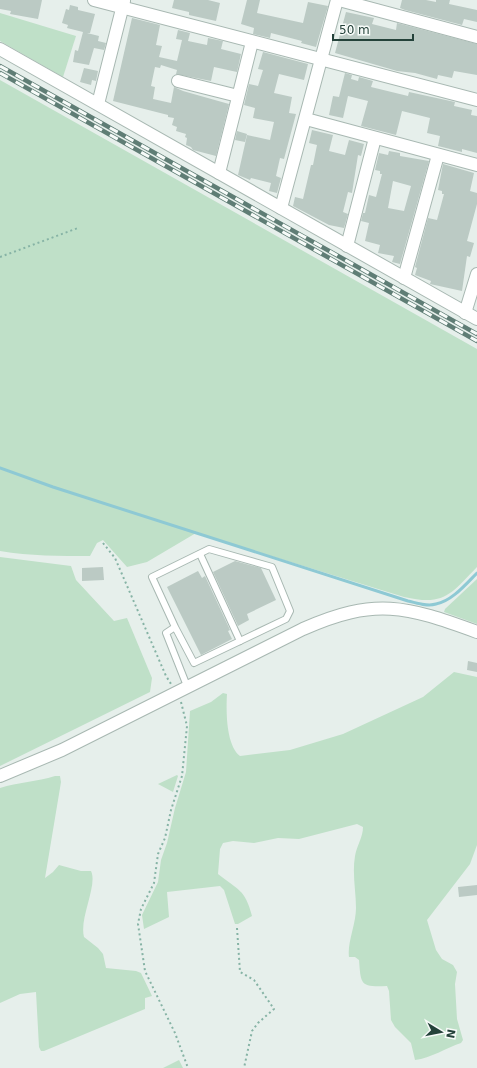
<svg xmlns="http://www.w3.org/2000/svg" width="477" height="1068" font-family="'DejaVu Sans',sans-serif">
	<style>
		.green { fill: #bfe0c8 }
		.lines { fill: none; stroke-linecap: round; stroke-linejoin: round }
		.stream { stroke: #8ec9d4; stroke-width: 3 }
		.building { fill: #bbcac4; fill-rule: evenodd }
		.lane-casing { stroke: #a8b8b2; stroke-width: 8 }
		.street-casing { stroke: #a8b8b2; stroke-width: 14 }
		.path { stroke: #86b3a5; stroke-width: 2; stroke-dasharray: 2 3; stroke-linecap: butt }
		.lane { stroke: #fff; stroke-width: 6 }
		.street { stroke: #fff; stroke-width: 12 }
		.rail-casing { stroke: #5f7d75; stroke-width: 4.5 }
		.rail { stroke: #f7fbf9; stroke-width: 3; stroke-dasharray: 9; stroke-linecap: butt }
	</style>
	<rect width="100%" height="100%" fill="#e6efeb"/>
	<g class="green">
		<polygon points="0,13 76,36 63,77 0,41"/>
		<path d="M0,80L477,349V567C450,595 444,606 404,597L196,533L147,562L127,567L103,540L97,543L90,556C60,556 30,556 0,551Z"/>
		<polygon points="0,557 71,566 76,580 114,621 127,618 152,678 150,692 0,766"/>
		<polygon points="477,579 477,624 444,612 445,609"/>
		<path d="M454,672L477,677V845L470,864L427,920L436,950L442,959L453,965L457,972L455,984L457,1019L463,1040L461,1043C446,1048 431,1058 415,1060L411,1043L395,1027L391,1020L389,991L387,986C360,987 361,985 359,960L355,957H349C347,943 356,924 356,908C356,891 352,874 355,856C357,845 363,837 363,827L357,824L299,839L278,838L254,843L233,841L223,843L220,849L218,874C238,890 245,889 252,916L238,924H235L224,890L220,886L167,892L169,917L144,929L142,915L158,882L161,860L167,843L175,808L186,772L190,711L211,702L223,693L227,694C226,711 226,745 240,756L290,750L343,734L423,697Z"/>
		<polygon points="177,775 178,776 173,792 158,784"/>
		<path d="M55,776H60L61,782L45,878L53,872L59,865L81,871H91C98,885 79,918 84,937L98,948L103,954L106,968L136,971L141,973L152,996L145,998V1009L44,1051H41L39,1047L36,992L20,994L0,1003V788C18,782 37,782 55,776Z"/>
		<polygon points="179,1060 183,1068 163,1068"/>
	</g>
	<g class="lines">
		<path class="stream" d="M0,468L53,487L408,601C417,603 427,607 436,604C452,601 466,584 477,573"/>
	</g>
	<g class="building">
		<polygon points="0,0 42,0 38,19 10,14 11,11 0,9"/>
		<polygon points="174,0 208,0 220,3 216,21 189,15 189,12 172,8"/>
		<polygon points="247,0 260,0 257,13 303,23 308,2 328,6 316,47 301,43 302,41 271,33 270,38 253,34 254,28 241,24"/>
		<polygon points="402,0 426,0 436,2 436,0 450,0 449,4 477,10 477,22 464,19 462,25 405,10 400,8"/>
		<polygon points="70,5 78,7 78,10 95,14 90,33 87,33 99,36 98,41 106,43 104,50 94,48 89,65 73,62 75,50 78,51 83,32 67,28 68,25 62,23 66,9 69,10"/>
		<polygon points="346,12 374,18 372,24 396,30 397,23 477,44 477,75 454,71 452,78 438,75 437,79 415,73 397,71 335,53"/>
		<polygon points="132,18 160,25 156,45 162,46 159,57 177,61 182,40 176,39 178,30 190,33 188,41 207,45 208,38 223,41 221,49 241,54 237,72 214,67 211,81 176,74 177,70 161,65 160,68 155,67 151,86 155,87 153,99 171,103 174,87 183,91 229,104 216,156 193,150 191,147 186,145 187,138 185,137 186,134 176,131 177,127 172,125 174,118 168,117 168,115 113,101"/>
		<polygon points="263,52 308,64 304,80 279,74 274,93 292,97 289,113 296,114 284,159 280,158 276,176 281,178 277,193 269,191 271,183 251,178 250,180 238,175 247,135 270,140 274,122 253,118 255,108 244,105 249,84 258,86 263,70 258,69"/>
		<polygon points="84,68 98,71 96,81 92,80 91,85 80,82"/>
		<polygon points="345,73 352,75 351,79 358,81 359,77 373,81 371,87 408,96 409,92 455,102 454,106 472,110 471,115 477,116 477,153 462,149 462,152 438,146 440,136 427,133 430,118 402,111 396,135 361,126 368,101 348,96 343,118 329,115 333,96 339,97"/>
		<polygon points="312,130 333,135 329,151 345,155 349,140 364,144 361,156 358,155 352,193 348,192 343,212 348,214 344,228 329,225 293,206 295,197 303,199 311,165 313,165 317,145 309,143"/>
		<polygon points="237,131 247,134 245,142 235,140"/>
		<path d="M389,151L400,153V156L429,161L400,264L392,262L394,256L378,253L380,245L365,241L369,223L361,221L363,213H365L369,195L376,197L382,174H380V171L375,170L379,153L388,155ZM393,181L411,186L404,211L388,208Z"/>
		<polygon points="443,164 474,173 470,191 477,193 477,204 467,241 474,243 470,257 467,256 462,291 430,284 431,281 415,275 417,268 415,267 428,218 437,220 444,194 442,194 442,191 438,190"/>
		<polygon points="235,561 261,568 276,600 247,614 249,620 238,626 213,572"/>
		<polygon points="103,567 104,580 82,581 82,568"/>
		<polygon points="198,571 202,578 205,576 230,630 228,631 232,639 201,655 167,587"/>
		<polygon points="468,661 477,663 477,672 467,670"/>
		<polygon points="477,885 477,895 459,897 458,887"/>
	</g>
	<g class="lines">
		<defs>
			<g id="lane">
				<polyline points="200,554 240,641"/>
				<polyline points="175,627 194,663 286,619 290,611 272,567 209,549 152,577 175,627 166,633 187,686"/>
			</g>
			<g id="street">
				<polyline points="94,0 477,100"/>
				<polyline points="339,0 477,37"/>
				<polyline points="0,49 477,319"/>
				<polyline points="178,81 238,96"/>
				<polyline points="98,104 124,1"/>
				<polyline points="306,119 477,165"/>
				<polyline points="219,173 252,42"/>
				<polyline points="281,208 337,0"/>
				<polyline points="347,246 375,138"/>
				<polyline points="404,278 438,155"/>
				<polyline points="465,313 477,274"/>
				<path d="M0,776L62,750L303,629C375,597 406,606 477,632"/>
			</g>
		</defs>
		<use href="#lane" class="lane-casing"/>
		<use href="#street" class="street-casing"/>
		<g class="path">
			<polyline points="0,257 78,228"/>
			<polyline points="103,543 115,558 166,676 171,684"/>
			<polyline points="181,702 187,726 182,776 171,810 165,838 158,854 154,883 141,909 138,924 145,971 175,1033 188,1068"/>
			<polyline points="237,928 240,972 254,980 274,1009 258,1023 252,1031 244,1068"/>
		</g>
		<use href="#lane" class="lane"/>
		<use href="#street" class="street"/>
		<defs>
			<g id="rail">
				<polyline points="0,66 477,334"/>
				<polyline points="0,73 477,341"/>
			</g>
		</defs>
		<use href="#rail" class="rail-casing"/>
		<use href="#rail" class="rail"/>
	</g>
	<g transform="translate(441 1032) rotate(100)" stroke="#f7fbf9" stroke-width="3" paint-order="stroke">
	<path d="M0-3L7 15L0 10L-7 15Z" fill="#24423a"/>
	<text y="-6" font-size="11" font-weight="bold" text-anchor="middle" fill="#24423a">N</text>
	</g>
	<path d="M333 34v6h80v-6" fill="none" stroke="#24423a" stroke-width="2"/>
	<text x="339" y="34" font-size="12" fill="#24423a" stroke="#f7fbf9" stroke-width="3" paint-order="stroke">50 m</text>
</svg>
